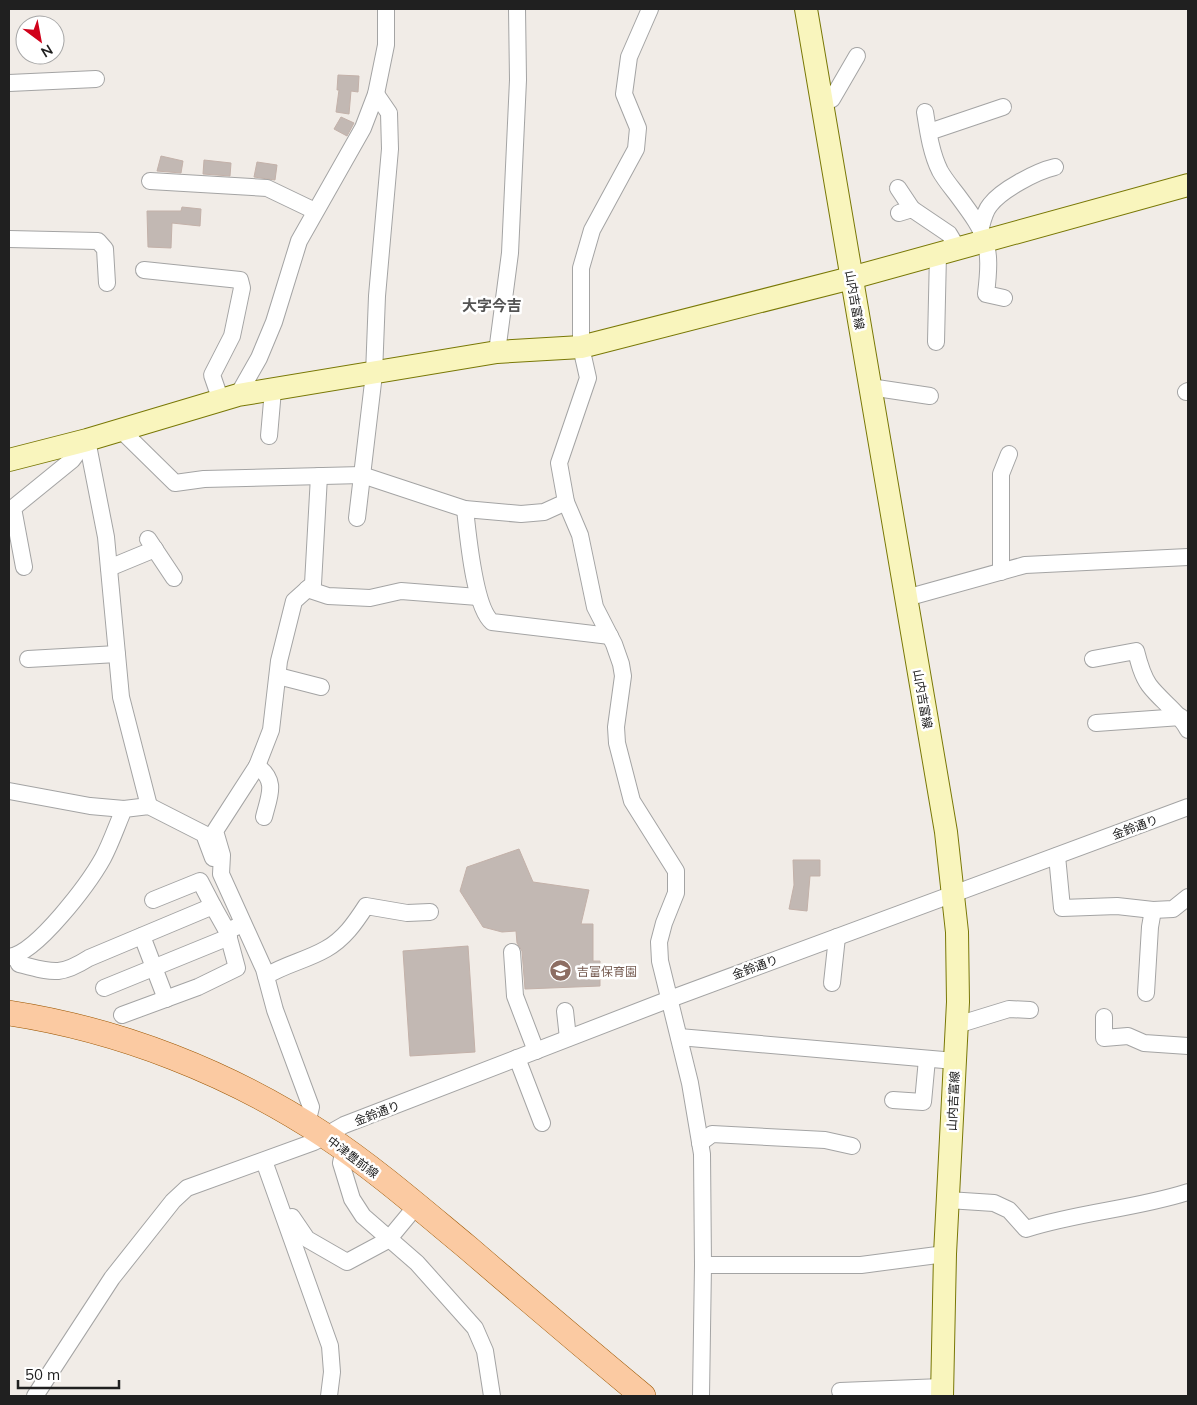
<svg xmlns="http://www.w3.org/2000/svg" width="1197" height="1405" font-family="Mulish,'Noto Sans JP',sans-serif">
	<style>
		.building { fill: #c2b8b3; stroke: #c3b1a9 }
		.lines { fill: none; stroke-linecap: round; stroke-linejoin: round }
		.street-casing { stroke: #a4a4a4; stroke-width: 18 }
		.secondary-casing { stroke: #797806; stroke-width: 24 }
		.primary-casing { stroke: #9c5601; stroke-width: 26 }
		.street { stroke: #fff; stroke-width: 16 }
		.secondary { stroke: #f9f5bd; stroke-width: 22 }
		.primary { stroke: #fbcaa2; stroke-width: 25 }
		.labels { text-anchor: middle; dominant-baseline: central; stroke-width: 5; stroke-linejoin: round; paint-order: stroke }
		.street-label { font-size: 12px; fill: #202020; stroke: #fff }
		.education-label { font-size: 12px; fill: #785e54; stroke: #fff; text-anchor: start }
		.quarter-label { font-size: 15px; font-weight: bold; fill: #535353; stroke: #fff }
	</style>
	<rect width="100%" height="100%" fill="#f1ece7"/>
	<g class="building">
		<polygon points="338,75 359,76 358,92 351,91 349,114 336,112 339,90 337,90"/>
		<polygon points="341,117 354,123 347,136 334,129"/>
		<polygon points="161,156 183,161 181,173 157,171"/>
		<polygon points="204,160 231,163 230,176 203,174"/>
		<polygon points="257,162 277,165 275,180 254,177"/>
		<polygon points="182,207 201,209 200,226 172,223 171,248 148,247 147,211 181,211"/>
		<polygon points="519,849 533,882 589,890 581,924 593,924 593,961 600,961 600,986 525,989 522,951 517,943 516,931 502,932 483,927 460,891 467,867"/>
		<polygon points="793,860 820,860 820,876 810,876 807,911 789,909 794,885"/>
		<polygon points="468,946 475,1052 410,1056 403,951"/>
	</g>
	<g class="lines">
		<defs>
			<g id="street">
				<polyline points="650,9 629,57 624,94 638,128 636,149 592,230 581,268 581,347 588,378 559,463 566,502 580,535 595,607 614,644 621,664 623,676 616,727 617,743 632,801 676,871 676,893 664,923 659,942 660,961 690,1083 702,1154 703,1265 701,1396"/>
				<polyline points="9,83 96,79"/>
				<polyline points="821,105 832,99 857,56"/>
				<path d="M925,112C928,131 931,153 940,171C945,180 952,188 958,196C987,235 992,244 986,294L1004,298"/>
				<polyline points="929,132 1003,107"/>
				<polyline points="150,181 267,188 315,211"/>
				<polyline points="898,188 912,209"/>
				<polyline points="899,213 912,209 949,234 958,249"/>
				<path d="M981,227C983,219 985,211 990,205C1001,190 1037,171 1055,167"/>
				<polyline points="9,239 98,241 105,249 107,283"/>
				<polyline points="144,270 240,280 242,288 232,336 212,375 221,401"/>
				<polyline points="936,342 938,254"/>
				<polyline points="497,352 510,253 518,80 517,9"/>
				<polyline points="870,387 930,396"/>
				<polyline points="1186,392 1188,391"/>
				<polyline points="238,395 259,358 274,322 299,241 363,128 376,94 386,45 386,9"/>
				<polyline points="121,430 175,483 204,479 362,475 465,509 521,514 544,512 566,502"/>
				<polyline points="269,436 273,390"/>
				<polyline points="87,440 106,537 121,697 149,806"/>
				<path d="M465,509C468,535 474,607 492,622L610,636"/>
				<polyline points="357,518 374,374 377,296 390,149 389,113 376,94"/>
				<polyline points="148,539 174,578"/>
				<polyline points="24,567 13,508 72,460 87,440"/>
				<polyline points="109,568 155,549"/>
				<polyline points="1001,572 1001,474 1009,454"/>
				<polyline points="307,589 328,596 370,598 401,591 478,597"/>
				<polyline points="906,598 1025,565 1188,557"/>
				<polyline points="28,659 117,654"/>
				<path d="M1093,659L1136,651C1139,663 1142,675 1149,685C1161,701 1179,712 1188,730"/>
				<polyline points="278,676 321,687"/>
				<polyline points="1096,723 1181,717"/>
				<path d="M257,766C278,781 269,796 264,817"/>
				<polyline points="9,791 90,806 124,809"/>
				<polyline points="1057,856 1062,908 1117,906 1153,910 1173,909 1188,897"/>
				<polyline points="153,900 200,881 213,906"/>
				<polyline points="142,936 166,999"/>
				<polyline points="512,952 515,996 536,1051"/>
				<path d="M15,956L19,964C52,972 59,977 89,958L213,906L227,931L243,924"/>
				<path d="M9,957C37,953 89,883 103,858C111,843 117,825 124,809L149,806L204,834L213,858"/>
				<path d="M266,976C286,964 307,960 326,949C344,939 355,923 366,906L407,913L430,912"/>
				<polyline points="832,983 837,937"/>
				<polyline points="104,988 229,937"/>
				<polyline points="1146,993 1150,927 1153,910"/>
				<polyline points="565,1011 568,1038"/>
				<polyline points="122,1015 198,987 237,968 227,931"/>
				<polyline points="1104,1017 1104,1038 1128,1036 1144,1043 1188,1046"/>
				<polyline points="957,1025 1009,1009 1030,1010"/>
				<polyline points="679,1037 955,1061"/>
				<polyline points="517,1058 542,1123"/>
				<polyline points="893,1100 923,1102 927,1059"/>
				<polyline points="307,1124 311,1107 275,1010 264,969 221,874 222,855 215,831 257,766 271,730 279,661 294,601 313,584 319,476"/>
				<polyline points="700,1143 712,1134 825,1140 852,1146"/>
				<polyline points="344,1149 341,1163 352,1199 363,1216 417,1263 475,1328 485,1351 492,1396"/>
				<polyline points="264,1161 330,1346 332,1372 329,1396"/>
				<path d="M948,1200L994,1203L1009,1210L1026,1229C1079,1212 1135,1209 1188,1192"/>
				<polyline points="286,1220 292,1217 307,1239 347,1262 388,1240 417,1205"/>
				<polyline points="703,1265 861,1265 945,1254"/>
				<polyline points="840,1391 942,1387"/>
				<polyline points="35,1396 112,1278 173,1201 187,1188 314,1142 344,1125 670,999 1188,807"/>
			</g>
			<g id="secondary">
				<polyline points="806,9 946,832 957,932 958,1002 945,1254 942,1396"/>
				<polyline points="9,460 87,440 238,395 497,352 581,347 851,278 1188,185"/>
			</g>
			<path id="primary" d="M9,1013C120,1030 230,1073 324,1135C374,1168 421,1209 467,1247C525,1297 584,1347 643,1396"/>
		</defs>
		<use href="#street" class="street-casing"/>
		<use href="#secondary" class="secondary-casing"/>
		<use href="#primary" class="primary-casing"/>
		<use href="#street" class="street"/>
		<use href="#secondary" class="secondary"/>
		<use href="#primary" class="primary"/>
	</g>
	<defs>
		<symbol id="school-disc" viewBox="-11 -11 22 22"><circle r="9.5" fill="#8d6e63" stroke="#fff"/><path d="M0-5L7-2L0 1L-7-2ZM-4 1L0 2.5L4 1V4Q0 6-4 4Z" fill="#fff"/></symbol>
	</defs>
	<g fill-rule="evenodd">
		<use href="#school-disc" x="548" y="958" width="25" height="25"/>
	</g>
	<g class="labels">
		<g class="street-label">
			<text transform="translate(855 300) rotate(80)">山内吉富線</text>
			<text transform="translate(923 699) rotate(80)">山内吉富線</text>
			<text transform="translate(1135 827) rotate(-20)">金鈴通り</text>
			<text transform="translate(755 967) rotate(-20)">金鈴通り</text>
			<text transform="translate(953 1101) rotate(-87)">山内吉富線</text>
			<text transform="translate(377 1113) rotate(-21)">金鈴通り</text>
			<text transform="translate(353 1157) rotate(37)">中津豊前線</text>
		</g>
		<g class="education-label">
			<text x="577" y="971">吉富保育園</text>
		</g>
		<g class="quarter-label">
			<text x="492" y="305">大字今吉</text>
		</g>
	</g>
	<rect width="1197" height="1405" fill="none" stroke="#202020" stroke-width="20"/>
	<g transform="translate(40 40) rotate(148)"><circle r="24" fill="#ffffff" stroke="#a6a6a6"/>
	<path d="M0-4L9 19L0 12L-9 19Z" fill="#d0011a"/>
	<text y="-8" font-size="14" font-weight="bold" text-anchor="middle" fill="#202020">N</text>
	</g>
	<path d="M18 1380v8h101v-8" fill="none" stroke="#202020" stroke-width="2.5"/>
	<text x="25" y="1380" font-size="15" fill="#202020" stroke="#ffffff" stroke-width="4" paint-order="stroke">50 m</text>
</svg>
